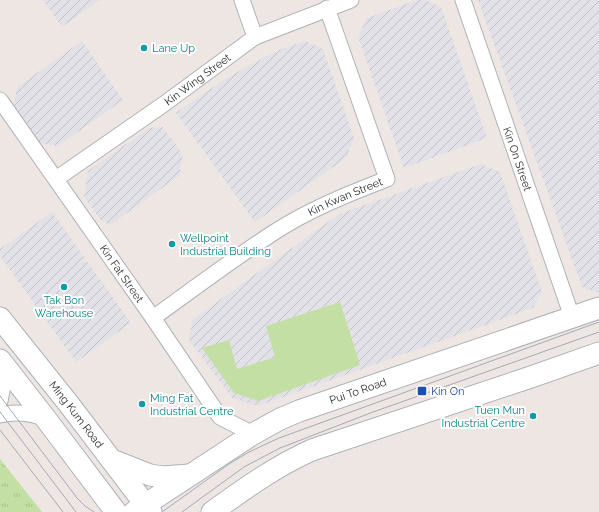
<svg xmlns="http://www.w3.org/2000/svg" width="599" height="512" font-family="Raleway,sans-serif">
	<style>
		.industrial { fill: url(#industrial-furrows) }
		.grass { fill: #c3dfa3 }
		.park { fill: url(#park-tufts) }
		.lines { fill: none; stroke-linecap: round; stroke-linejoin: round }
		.minor-casing { stroke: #aeb2b9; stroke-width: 17 }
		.secondary-casing { stroke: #aeb2b9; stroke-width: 23 }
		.minor { stroke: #fff; stroke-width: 15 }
		.secondary { stroke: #fff; stroke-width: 21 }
		.tram { stroke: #a4aab6; stroke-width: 1 }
		.culture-dot { fill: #0f9aa8; stroke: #fff; stroke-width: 1.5 }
		.transit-dot { fill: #1a4fb4; stroke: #fff; stroke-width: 1.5 }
		.labels { text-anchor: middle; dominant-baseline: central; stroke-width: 4; stroke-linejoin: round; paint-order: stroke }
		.culture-label { font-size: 11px; fill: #0d838f; stroke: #fff; text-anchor: start }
		.street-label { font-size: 11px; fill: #2e2e2e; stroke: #fff }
		.transit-label { font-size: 11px; fill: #164399; stroke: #fff; text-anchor: start }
	</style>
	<defs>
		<pattern id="industrial-furrows" width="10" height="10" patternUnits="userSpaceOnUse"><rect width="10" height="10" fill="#e2e1e7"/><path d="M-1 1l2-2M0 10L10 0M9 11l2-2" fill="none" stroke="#c2c1c6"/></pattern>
		<pattern id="park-tufts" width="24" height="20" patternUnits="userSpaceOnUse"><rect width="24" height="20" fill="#c3dfa3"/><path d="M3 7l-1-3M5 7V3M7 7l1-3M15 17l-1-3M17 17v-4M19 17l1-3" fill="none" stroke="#a8c08d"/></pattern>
	</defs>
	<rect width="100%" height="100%" fill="#eee6e2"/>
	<g class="industrial">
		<polygon points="43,0 100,0 62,27"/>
		<polygon points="417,0 426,0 441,7 487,138 404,168 358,37 367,18"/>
		<polygon points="478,0 599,0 599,293 582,287"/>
		<polygon points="82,41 123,100 58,146 40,143 14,105 17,87"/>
		<polygon points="306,41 323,49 354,138 346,158 255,222 176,113 195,99 235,73 281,49"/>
		<polygon points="163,127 183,155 179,176 110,225 100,219 84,197 88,171 149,128"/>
		<polygon points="481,164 500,172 542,292 533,308 258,406 232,398 189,340 192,320 339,214"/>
		<polygon points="52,212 131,323 76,362 0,256 0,249"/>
	</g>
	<polygon class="grass" points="340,302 360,365 258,401 234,393 202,348 229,340 237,369 275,357 266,326"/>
	<polygon class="park" points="0,459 42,512 0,512"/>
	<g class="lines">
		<defs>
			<g id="minor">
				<polyline points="242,0 255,37"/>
				<path id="s1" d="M463,0L572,317"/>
				<path id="s2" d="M0,100L153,318L220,417L253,434"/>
				<path id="s3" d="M56,179L164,104L255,37L351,0"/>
				<path id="s4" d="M153,318C193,289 233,259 273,233C308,210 348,194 387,179L327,8"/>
				<polyline points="0,401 4,381 3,365"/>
				<path d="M0,415C16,411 31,413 46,419"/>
			</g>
			<g id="secondary">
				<path id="s5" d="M0,318L68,403L151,512"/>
				<polyline points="0,360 46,419 116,512"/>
				<polyline points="112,460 150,475 163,477 189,475"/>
				<path id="s6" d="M134,512L253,434L280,419L299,411L599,308"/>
				<path d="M212,512C244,489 276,466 312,450L531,377L599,353"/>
			</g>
		</defs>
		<use href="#minor" class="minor-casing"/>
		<use href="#secondary" class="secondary-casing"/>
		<use href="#minor" class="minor"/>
		<use href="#secondary" class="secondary"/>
		<g class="tram">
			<polyline points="0,396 77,498 85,506 94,512"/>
			<polyline points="0,412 76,512"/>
			<polyline points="0,430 63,512"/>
			<polyline points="162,512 229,464 249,452 279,438 599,322"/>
			<polyline points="182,512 244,467 280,448 373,412 599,332"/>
		</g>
	</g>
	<g class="culture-dot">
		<circle cx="144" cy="48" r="4"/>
		<circle cx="172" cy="244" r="4"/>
		<circle cx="64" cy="287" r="4"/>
		<circle cx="142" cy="404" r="4"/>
		<circle cx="533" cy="416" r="4"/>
	</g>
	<rect class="transit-dot" x="417" y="386" width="10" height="10" rx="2"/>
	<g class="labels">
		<g class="culture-label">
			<text x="152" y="48">Lane Up</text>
			<text x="180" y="238">Wellpoint<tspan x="180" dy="13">Industrial Building</tspan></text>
			<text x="64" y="300" text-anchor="middle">Tak Bon<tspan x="64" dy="13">Warehouse</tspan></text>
			<text x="150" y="398">Ming Fat<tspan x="150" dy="13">Industrial Centre</tspan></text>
			<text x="525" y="410" text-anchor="end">Tuen Mun<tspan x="525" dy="13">Industrial Centre</tspan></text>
		</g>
		<g class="street-label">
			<text stroke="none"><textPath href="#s3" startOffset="173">Kin Wing Street</textPath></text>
			<text stroke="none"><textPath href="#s1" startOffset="168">Kin On Street</textPath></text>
			<text stroke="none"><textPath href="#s4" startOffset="228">Kin Kwan Street</textPath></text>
			<text stroke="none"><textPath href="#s2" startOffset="212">Kin Fat Street</textPath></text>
			<text stroke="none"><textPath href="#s6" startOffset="256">Pui To Road</textPath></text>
			<text stroke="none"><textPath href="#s5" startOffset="123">Ming Kum Road</textPath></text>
		</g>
		<g class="transit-label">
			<text x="431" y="391">Kin On</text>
		</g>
	</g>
</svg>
